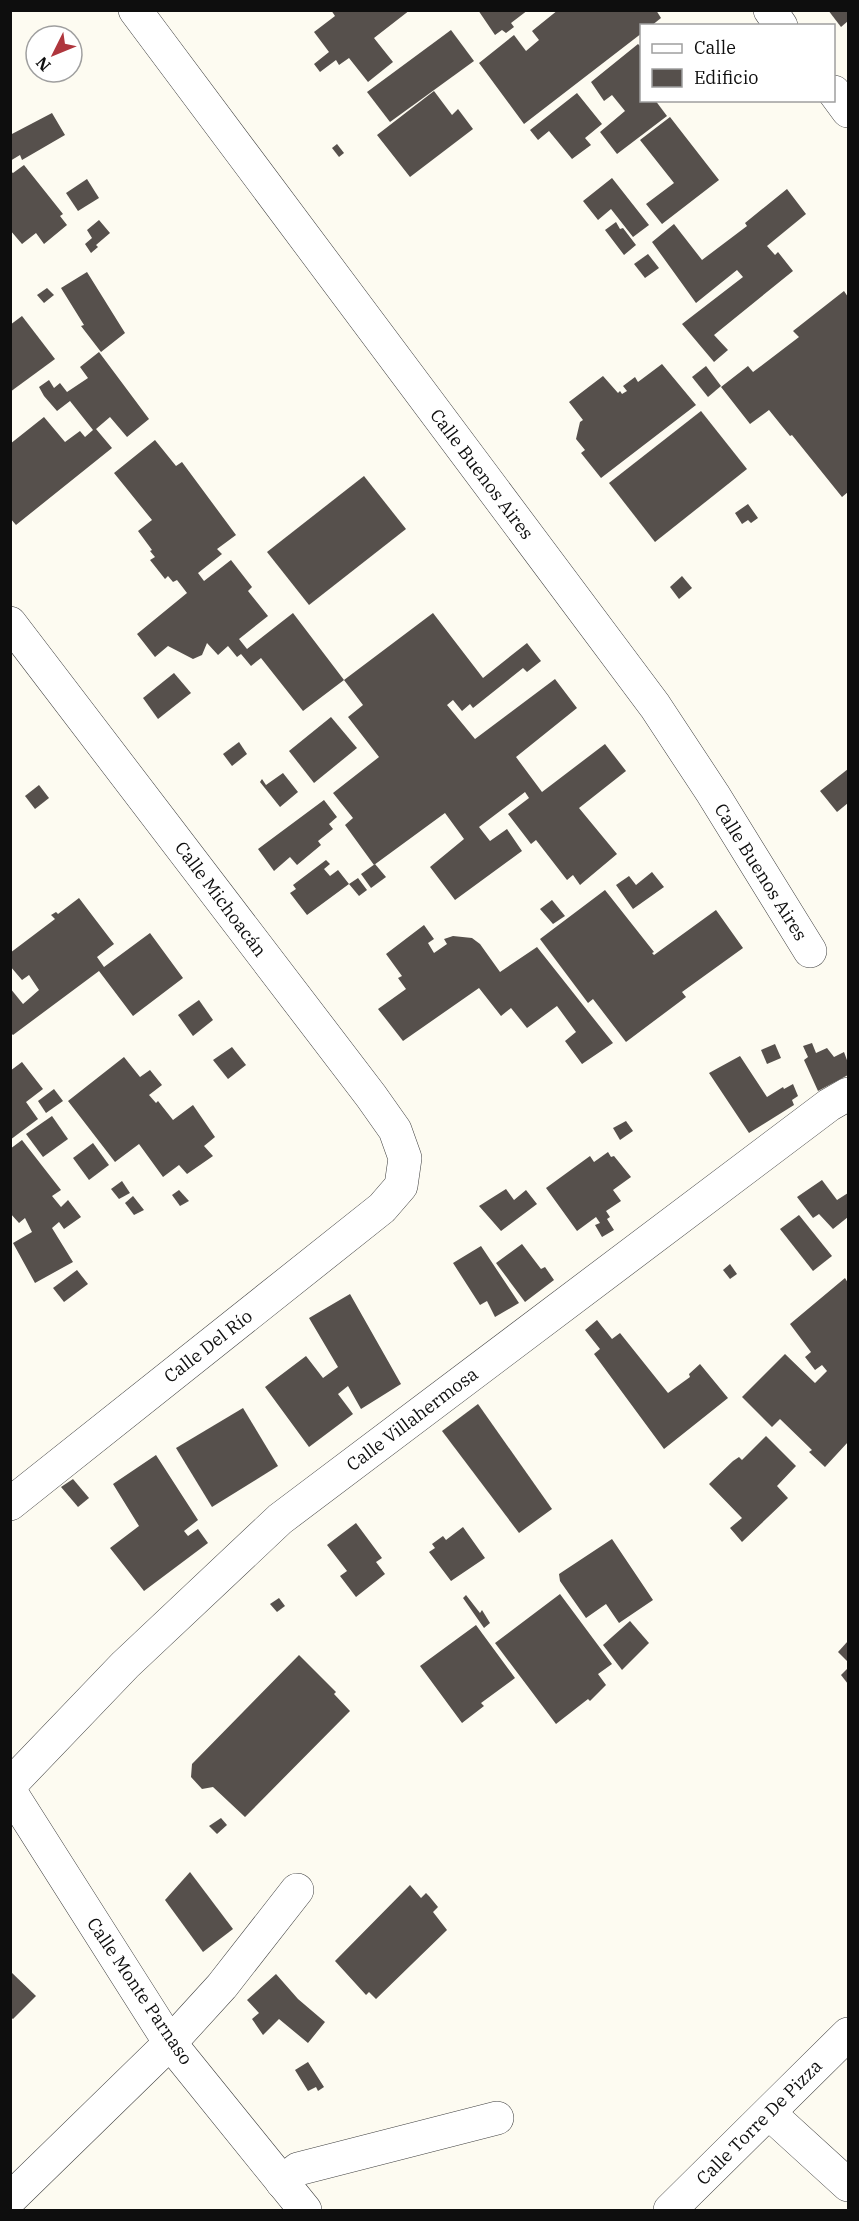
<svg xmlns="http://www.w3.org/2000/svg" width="859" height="2221" font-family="'IBM Plex Serif',serif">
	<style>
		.building { fill: #56504c }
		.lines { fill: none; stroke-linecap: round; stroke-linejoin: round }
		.minor-casing { stroke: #414141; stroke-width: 34 }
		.minor { stroke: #fff; stroke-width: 33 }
		.labels { text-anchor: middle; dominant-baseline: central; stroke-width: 6; stroke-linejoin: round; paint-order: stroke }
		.street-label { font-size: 18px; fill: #0e0e0e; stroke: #fff }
	</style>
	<rect width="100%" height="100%" fill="#fdfbf1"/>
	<g class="building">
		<polygon points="331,10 410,10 374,38 393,62 368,82 349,58 339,65 336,60 320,72 314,64 329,52 314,32 335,16"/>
		<polygon points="478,10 528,10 511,23 514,27 506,33 502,30 495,35"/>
		<polygon points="558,10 656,10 661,18 651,26 642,26 642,33 524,124 479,63 514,35 526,51 539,40 532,31"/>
		<polygon points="828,10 848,10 848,21 841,27"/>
		<polygon points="451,30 474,61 390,122 367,92"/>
		<polygon points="638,44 642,48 642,100 655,100 667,116 617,154 600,132 625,111 612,95 604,101 591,82"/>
		<polygon points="434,91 452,115 458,109 473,129 410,177 377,135"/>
		<polygon points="577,93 602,124 585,138 591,145 572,159 549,131 538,140 530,130"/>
		<polygon points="52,113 65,135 22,160 20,155 10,161 10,135"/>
		<polygon points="670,117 719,180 662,224 646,204 674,183 640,140"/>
		<polygon points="337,144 344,153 339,157 332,148"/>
		<polygon points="24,165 63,214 60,216 67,225 44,244 36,233 22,244 10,230 10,171 13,173"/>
		<polygon points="612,178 649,225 633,237 611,209 598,220 583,201"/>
		<polygon points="87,179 99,198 78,211 66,193"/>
		<polygon points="787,189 806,214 767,246 775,255 778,252 793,271 714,335 728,350 714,362 682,324 743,277 737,270 696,303 652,242 674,224 702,260 747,226 745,223"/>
		<polygon points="99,220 110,233 96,245 98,247 91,253 85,244 92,238 87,230"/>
		<polygon points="616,222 620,229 623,228 636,245 624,255 605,230"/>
		<polygon points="648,254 659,268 645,278 634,264"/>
		<polygon points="87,272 125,333 101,352 81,326 84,325 61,288"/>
		<polygon points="47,288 54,295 44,303 37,295"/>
		<polygon points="844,291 848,297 848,492 842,497 792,435 790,436 769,410 750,424 721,387 748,366 753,372 799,337 793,331"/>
		<polygon points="22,316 55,359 10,392 10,325"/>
		<polygon points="99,352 149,419 127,437 110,417 96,429 112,448 16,525 10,518 10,444 44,417 65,442 80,431 85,437 93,430 70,401 57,411 44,396 39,387 49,380 54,388 60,383 67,392 88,378 80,367"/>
		<polygon points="662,364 696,405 601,478 581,453 585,450 576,439 580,422 583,420 569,402 603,376 618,393 620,391 622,394 627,391 623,386 635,377 638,382"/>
		<polygon points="706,366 721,386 708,397 692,377"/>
		<polygon points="701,411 747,469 655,542 609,483"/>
		<polygon points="155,440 176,466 182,462 236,535 217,549 222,554 198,573 204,581 231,560 252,587 248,591 268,616 239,639 247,649 293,613 344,680 303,711 261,658 251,666 241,654 237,657 228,646 218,655 207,643 202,655 193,659 168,646 155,657 137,634 187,593 177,580 173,582 168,576 165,579 150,560 155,557 150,551 152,550 138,531 152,520 114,473"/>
		<polygon points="364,476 406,529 309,605 267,552"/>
		<polygon points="748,504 758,518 751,523 748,520 742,524 735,513"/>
		<polygon points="682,576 692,588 679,599 670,587"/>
		<polygon points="433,613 483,678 527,643 541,661 527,672 523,668 473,708 470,704 462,711 453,700 447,705 475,739 555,679 577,708 516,757 542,792 605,744 626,771 579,808 617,854 580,885 573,875 567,880 536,840 531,844 508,814 529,798 525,792 479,827 490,841 507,829 522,851 455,900 430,867 464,839 445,813 374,865 345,825 353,818 333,793 379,757 348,717 363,705 344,680"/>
		<polygon points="174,673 191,693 158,719 143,698"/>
		<polygon points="331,717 357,748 314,783 289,751"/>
		<polygon points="239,742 247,754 232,766 223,754"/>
		<polygon points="848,769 848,803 837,812 820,791"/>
		<polygon points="283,773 298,792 280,807 260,782 262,779 266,785"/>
		<polygon points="39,785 49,798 35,809 25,796"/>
		<polygon points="324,800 337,817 329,824 333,829 318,841 321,845 297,865 290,857 274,871 258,849"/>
		<polygon points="326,860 330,864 324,869 330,876 338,870 349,884 358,878 367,890 359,896 349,884 307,915 290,893 296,889 293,885"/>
		<polygon points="375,864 386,877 371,888 361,874"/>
		<polygon points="652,872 664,887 633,909 616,885 629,876 636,885"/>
		<polygon points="605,890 654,952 652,953 654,955 716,910 743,948 682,992 686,997 626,1042 593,999 588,1003 540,939"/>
		<polygon points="79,898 114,944 97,957 104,967 150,933 183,978 133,1016 99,971 13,1035 10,1032 10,988 23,1004 39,990 29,975 22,980 10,966 10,953 55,919 51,915 56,912 58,914"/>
		<polygon points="552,900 565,916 553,924 540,909"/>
		<polygon points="424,925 434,939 428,943 434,953 447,944 444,939 453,936 472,938 480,944 500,972 537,947 613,1043 582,1064 565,1041 576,1032 557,1006 527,1028 511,1008 501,1016 479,988 403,1041 378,1009 406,989 398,978 402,976 386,954"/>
		<polygon points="199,1000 213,1020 193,1036 178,1015"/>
		<polygon points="812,1043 816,1053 827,1048 834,1057 844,1052 848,1063 848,1075 818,1091 804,1060 808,1057 803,1046"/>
		<polygon points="775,1044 781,1058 767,1064 761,1050"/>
		<polygon points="232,1047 246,1065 228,1079 213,1060"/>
		<polygon points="740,1056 767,1097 783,1087 784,1089 793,1084 798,1096 792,1100 794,1105 749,1133 709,1073"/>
		<polygon points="124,1057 140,1077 150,1070 162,1085 149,1095 156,1103 158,1101 173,1120 193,1105 215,1137 204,1146 213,1156 187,1174 179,1165 163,1177 139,1144 115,1162 68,1101"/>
		<polygon points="22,1062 43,1089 26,1102 38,1119 10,1140 10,1071"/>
		<polygon points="54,1089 63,1101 46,1113 38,1101"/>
		<polygon points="52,1116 68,1139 43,1157 26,1134"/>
		<polygon points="626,1121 633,1131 620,1140 613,1128"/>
		<polygon points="22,1140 61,1190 52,1196 61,1207 68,1200 81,1217 64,1229 59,1222 52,1228 73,1262 35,1283 13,1243 32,1232 25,1218 19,1223 10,1213 10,1149"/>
		<polygon points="93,1143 109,1165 89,1180 73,1158"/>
		<polygon points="608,1152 611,1157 614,1156 631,1177 613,1190 621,1201 606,1211 610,1217 607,1219 614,1230 602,1237 595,1225 600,1223 596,1217 577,1231 546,1188 590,1156 594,1162"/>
		<polygon points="822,1180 837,1200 848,1193 848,1217 833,1229 819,1214 813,1218 797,1197"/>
		<polygon points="122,1181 130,1193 119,1199 111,1189"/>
		<polygon points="506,1189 514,1200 526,1190 537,1204 501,1231 479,1206"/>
		<polygon points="179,1190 189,1201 180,1206 172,1195"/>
		<polygon points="133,1196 144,1210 134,1215 125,1203"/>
		<polygon points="799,1215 832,1256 813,1271 780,1229"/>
		<polygon points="522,1244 541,1269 545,1267 554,1280 525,1302 496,1263"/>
		<polygon points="481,1246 519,1303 495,1317 487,1301 480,1305 453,1263"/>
		<polygon points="730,1264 737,1274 730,1279 723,1270"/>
		<polygon points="77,1270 88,1284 64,1302 53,1288"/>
		<polygon points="845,1278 848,1283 848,1442 825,1467 809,1452 812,1450 780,1419 772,1427 742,1397 785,1354 815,1383 827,1371 822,1365 815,1370 805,1357 811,1352 790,1324"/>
		<polygon points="350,1294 401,1384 361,1409 348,1386 338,1394 353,1414 309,1447 265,1387 306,1356 323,1378 338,1367 309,1318"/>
		<polygon points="597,1320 612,1339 620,1333 668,1393 690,1377 689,1374 700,1364 728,1398 664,1449 594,1354 600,1349 585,1330"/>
		<polygon points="478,1404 552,1509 519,1533 442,1431"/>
		<polygon points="243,1408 278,1466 212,1507 176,1448"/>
		<polygon points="766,1436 796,1466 777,1486 788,1498 742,1542 730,1528 742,1518 709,1484 733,1461 739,1457 742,1460"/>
		<polygon points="156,1455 198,1520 184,1531 188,1536 198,1529 208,1543 144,1591 110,1548 139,1526 113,1484"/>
		<polygon points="73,1479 89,1498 78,1507 61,1487"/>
		<polygon points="356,1523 382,1558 376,1562 385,1574 356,1597 340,1576 347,1571 327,1545"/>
		<polygon points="463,1527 485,1558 451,1581 429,1552 435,1548 432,1544 443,1536 446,1540"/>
		<polygon points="612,1539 653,1600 619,1623 606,1604 586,1618 560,1581 559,1574"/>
		<polygon points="560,1594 612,1664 598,1674 606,1685 590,1701 588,1699 556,1724 495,1643"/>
		<polygon points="466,1595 480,1613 482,1610 490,1623 484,1628 463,1598"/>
		<polygon points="279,1598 285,1606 277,1612 270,1604"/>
		<polygon points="630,1621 649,1643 622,1670 603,1645"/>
		<polygon points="476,1625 515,1678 481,1703 484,1706 462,1723 420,1666"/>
		<polygon points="848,1641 848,1662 838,1652"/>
		<polygon points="299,1655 336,1692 334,1694 350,1711 245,1817 213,1787 202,1789 191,1777 192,1764"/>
		<polygon points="848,1668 848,1684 841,1675"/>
		<polygon points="221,1818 227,1825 217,1834 209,1826"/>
		<polygon points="190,1872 233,1929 203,1952 165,1900"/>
		<polygon points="410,1885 421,1898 426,1893 429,1896 438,1907 433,1912 447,1930 376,1999 369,1992 366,1995 335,1961"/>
		<polygon points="10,1971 36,1996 13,2019 10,2017"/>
		<polygon points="276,1974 298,1999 325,2022 308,2043 279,2019 263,2035 252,2019 259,2013 247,2000"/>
		<polygon points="308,2062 324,2087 318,2091 316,2087 308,2091 295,2070"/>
	</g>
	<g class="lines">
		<defs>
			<g id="minor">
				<polyline points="135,10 655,706 713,794 810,951"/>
				<polyline points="770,10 781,26"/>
				<polyline points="834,92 848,111"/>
				<polyline points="10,623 371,1096 395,1130 405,1158 401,1186 382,1208 10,1504"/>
				<polyline points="10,1785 125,1665 280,1519 829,1105 848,1094"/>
				<polyline points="10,1791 170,2043 305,2210"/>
				<polyline points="769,2113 848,2185"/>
				<polyline points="282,2182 298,2169 497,2118"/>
				<polyline points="10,2199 170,2043 222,1986 297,1890"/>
				<polyline points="670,2210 848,2034"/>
			</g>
		</defs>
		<use href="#minor" class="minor-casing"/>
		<use href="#minor" class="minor"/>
	</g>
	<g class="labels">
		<g class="street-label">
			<text transform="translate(482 474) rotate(53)">Calle Buenos Aires</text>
			<text transform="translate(761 872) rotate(58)">Calle Buenos Aires</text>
			<text transform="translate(221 899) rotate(53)">Calle Michoacán</text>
			<text transform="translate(208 1346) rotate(-38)">Calle Del Río</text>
			<text transform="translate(412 1419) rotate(-37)">Calle Villahermosa</text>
			<text transform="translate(140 1991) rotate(56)">Calle Monte Parnaso</text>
			<text transform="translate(759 2122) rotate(-45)">Calle Torre De Pizza</text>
		</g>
	</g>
	<rect width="859" height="2221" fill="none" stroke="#0e0e0e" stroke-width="24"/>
	<rect x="640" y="24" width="195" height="78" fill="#ffffff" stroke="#9f9f9f" stroke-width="1.5"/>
	<rect x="652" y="44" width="30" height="9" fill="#ffffff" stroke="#9f9f9f" stroke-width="1.5"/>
	<text x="694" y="54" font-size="18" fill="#0e0e0e">Calle</text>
	<rect x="652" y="69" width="30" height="18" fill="#56504c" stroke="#9f9f9f" stroke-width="1.5"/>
	<text x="694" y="84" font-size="18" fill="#0e0e0e">Edificio</text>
	<g transform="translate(54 54) rotate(227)"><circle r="28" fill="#ffffff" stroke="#9f9f9f" stroke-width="1.5"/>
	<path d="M0-4.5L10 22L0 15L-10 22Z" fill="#af363d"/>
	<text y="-9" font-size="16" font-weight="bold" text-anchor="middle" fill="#0e0e0e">N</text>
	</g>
</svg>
